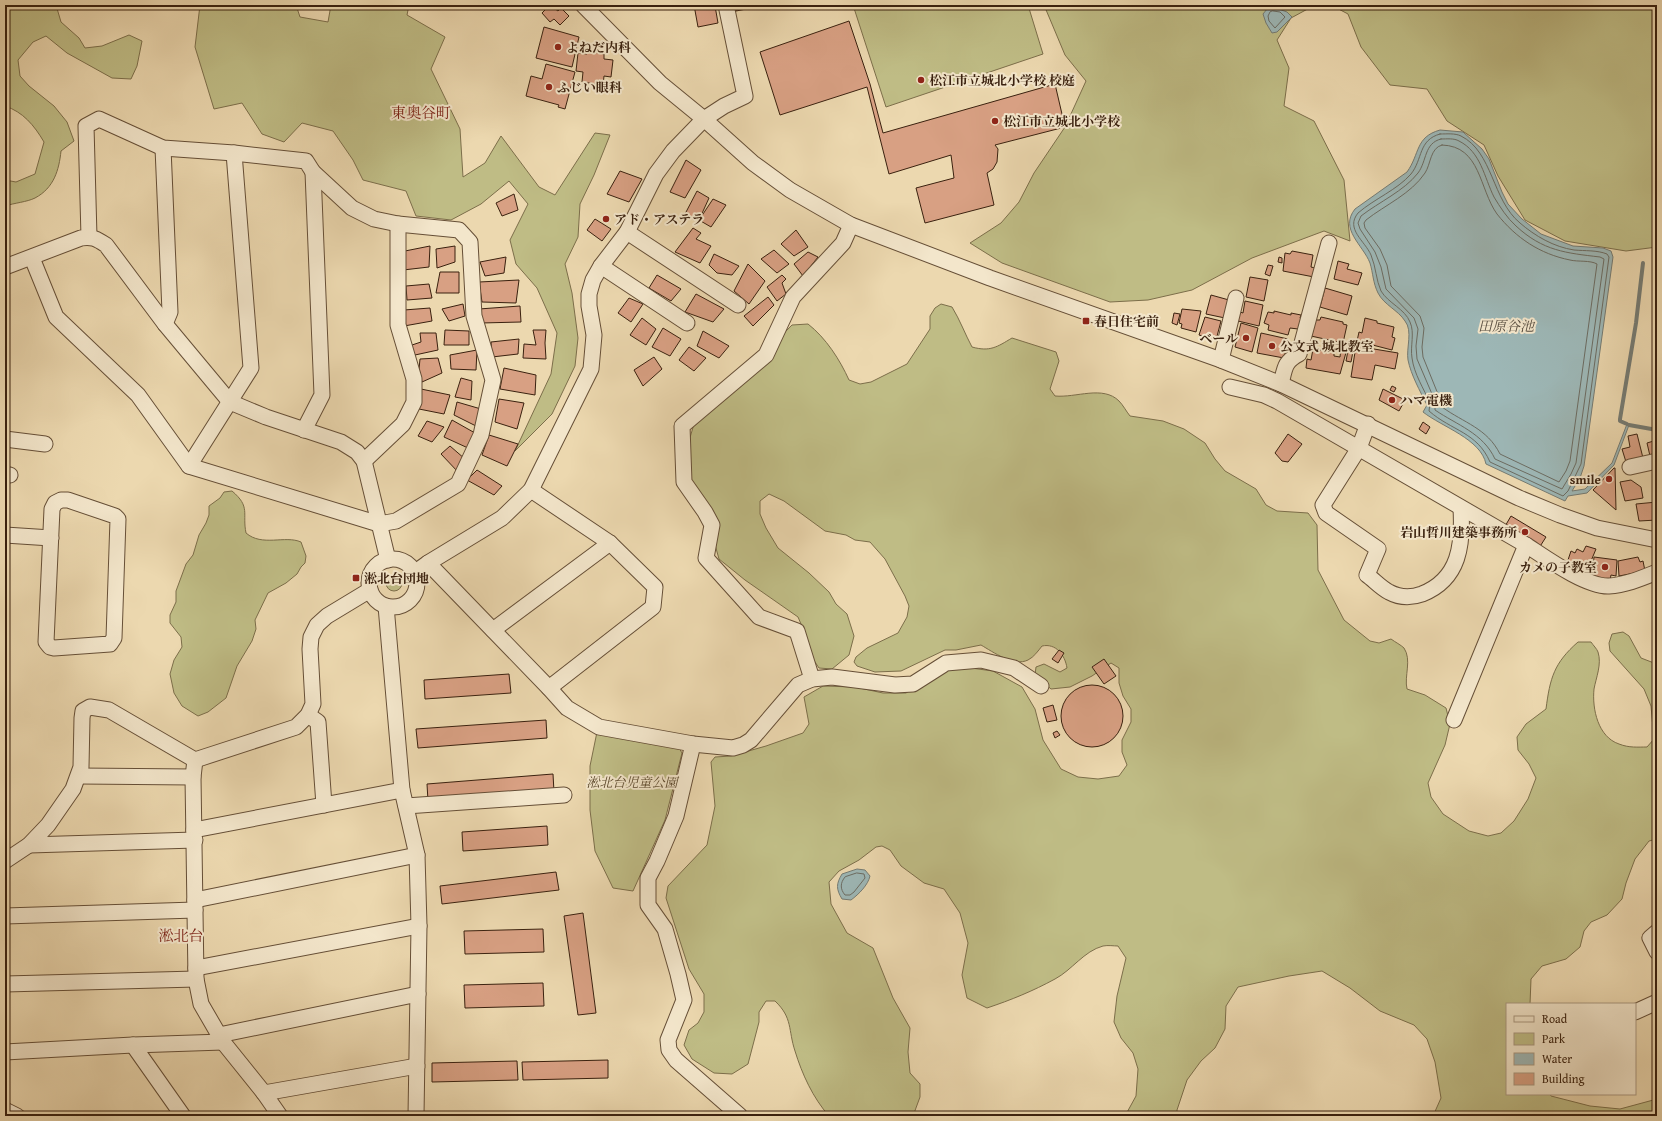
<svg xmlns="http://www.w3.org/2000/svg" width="1662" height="1121" font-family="'Gentium Book Plus','Noto Serif JP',serif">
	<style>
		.green { fill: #bfbc85; stroke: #7c6e4a }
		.water { fill: #9db7b6; stroke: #757b73 }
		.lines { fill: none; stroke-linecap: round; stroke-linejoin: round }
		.shore { stroke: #6c6c62; stroke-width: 1 }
		.stream { stroke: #757b73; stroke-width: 4 }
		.building { fill: #d8a083; stroke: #3a210f }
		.minor-casing { stroke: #664f37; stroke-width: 17 }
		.minor { stroke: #f3e6cb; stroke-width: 15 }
		.poi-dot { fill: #8f2418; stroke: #f3e6cb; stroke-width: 1.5 }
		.labels { text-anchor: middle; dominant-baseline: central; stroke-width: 4; stroke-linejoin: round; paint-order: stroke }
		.poi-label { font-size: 13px; font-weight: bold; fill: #3a210f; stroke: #f3e6cb; text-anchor: start }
		.park-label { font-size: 13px; font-style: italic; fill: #5b482c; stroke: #f3e6cb }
		.water-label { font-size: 14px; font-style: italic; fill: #584e41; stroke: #f3e6cb }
		.quarter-label { font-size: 15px; fill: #7a1f14; stroke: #f3e6cb }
	</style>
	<rect width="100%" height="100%" fill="#ecd8af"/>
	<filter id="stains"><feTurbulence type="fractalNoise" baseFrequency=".005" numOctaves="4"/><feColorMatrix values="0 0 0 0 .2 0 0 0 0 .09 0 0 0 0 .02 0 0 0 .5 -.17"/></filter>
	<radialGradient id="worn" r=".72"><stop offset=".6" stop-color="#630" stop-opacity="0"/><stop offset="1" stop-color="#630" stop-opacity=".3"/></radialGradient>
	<g class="green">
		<path d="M5,5H56L61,22L79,38L85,48L102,46L129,35L142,41L137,66L131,79L112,78L67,53L46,36L33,42L18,60L20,76L29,86L54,106L67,122L74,141L61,151C59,170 54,188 35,198C27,202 14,203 5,206V180L16,182L35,174L44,142C34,125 23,112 5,106Z"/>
		<polygon points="200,5 296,5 300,17 328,22 331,5 409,5 407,15 445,37 431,69 460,129 463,177 485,163 501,136 539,187 555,195 595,133 610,135 594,175 580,204 578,237 565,264 572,293 578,338 575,366 552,414 515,451 551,374 557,333 537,288 516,264 510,240 528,204 509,181 481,204 451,220 416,216 406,191 363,180 353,160 333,131 302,123 284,142 262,134 242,103 214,109 195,47"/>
		<polygon points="853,5 1028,5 1043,54 886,107"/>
		<polygon points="1044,5 1315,5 1291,18 1277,40 1289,68 1284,106 1314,121 1344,180 1350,241 1324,231 1252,258 1192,290 1148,300 1110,302 1002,263 970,243 1001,223 1019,202 1034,173 1065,127 1086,81 1065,55"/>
		<polygon points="1331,5 1657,5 1657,247 1626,251 1565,241 1525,220 1498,176 1484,145 1447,121 1427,89 1390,85 1361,47 1348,14"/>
		<path d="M941,304L952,307C960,320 965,334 972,347C990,352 997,347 1012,338L1056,352L1059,361L1050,389L1055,396C1076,398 1103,385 1119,401C1123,405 1126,411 1130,416L1163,421L1184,429L1205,443L1215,459L1225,471L1256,489L1266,505L1277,511L1308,513L1317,525L1318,570L1344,620L1370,641L1379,643L1391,639C1395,642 1401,645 1404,648C1412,660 1404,676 1407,689L1425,695L1446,708L1450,724L1445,745L1428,783L1431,797L1443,814L1469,831L1488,836L1501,833L1514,821L1528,799L1536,778L1529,764L1518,750L1517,737L1526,724L1546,709C1550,678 1554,663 1578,642H1591C1593,645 1597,649 1598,652C1602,664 1596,678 1594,689C1592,709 1598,737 1619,744C1629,748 1638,747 1647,747L1654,739L1651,706L1644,689L1610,651L1609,643L1612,634L1623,632L1629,636L1641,658L1654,663L1657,672V839L1649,841L1635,859L1626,883L1622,899L1607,915L1591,922L1584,931L1580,947L1566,959L1542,966L1531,979L1530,1004H1507V1094H1550L1551,1096L1590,1106L1620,1109L1657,1099V1116H1433L1441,1098L1435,1062L1427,1039L1414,1025L1380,1011L1350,988L1322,971L1289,976L1238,987L1226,1006L1225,1029L1215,1048L1201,1061L1187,1080L1177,1110V1116H1125L1136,1096L1138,1069L1133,1053L1121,1038L1114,1022L1117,996L1126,958L1118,946C1114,946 1108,945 1103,946C1084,951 1072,970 1055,979C1033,991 1011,1000 987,1008L967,998L962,975L968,943L960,913L944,889L924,883L901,866L890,850L882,846L876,847L859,860L839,871L829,882L831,904L847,933L873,948L893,998L910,1028L908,1052L910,1073L920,1084V1097L913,1116H829C813,1098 802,1074 795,1051C788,1030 793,1018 775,1001H766L759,1012V1022L748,1064L732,1074L714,1073L692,1059L684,1045L689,1030L698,1023L704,1012V994L689,969L666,898L668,886L707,845L715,806L711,762L715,757L731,756L766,746L803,733L809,724L804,697L823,686L855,687L883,693H906L931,676L956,666L993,671L1022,687L1035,709L1043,740L1061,769L1078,777L1098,779L1119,776L1127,765L1122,752V740L1131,722V709L1123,696L1119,683V668L1111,663L1092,676L1070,687L1051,689L1035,675L1036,667L1044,664L1060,672L1067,668C1065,655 1056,643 1042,646C1038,651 1034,657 1028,660C1014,667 993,652 981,645L956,650H945L901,671L875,672L857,666L854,662L856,657L867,648L898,633L907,617L909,606L905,596L885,559L870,542L855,540L846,535L825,531L784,501L769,494L760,501V514L766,528L778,548L809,573L829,592L836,604L847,614L854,636L849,655L832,669L819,668L811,656L804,631L798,617L745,580L719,559L714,541L693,487L689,468V441L694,424L792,325L808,324C826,338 840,360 849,380L860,384L871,382L907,364L930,329V316L935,308Z"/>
		<path d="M232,491C251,507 242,513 246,533C262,547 285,535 301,542L306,556L305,563L301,567L297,574L286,583L268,593L255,620L256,629L252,641L237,666L226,698L208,712L198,716L182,706L174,693L170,674L174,660L182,647L181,637L170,623V615L176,602V591L186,564L193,555L199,535L206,523L209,515V506L220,498L224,492Z"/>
		<circle cx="394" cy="583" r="8"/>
		<polygon points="597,732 679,748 682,753 665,820 633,891 613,888 595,851 590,810 590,766"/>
	</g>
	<g class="water">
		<polygon points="1273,7 1287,12 1292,17 1277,32 1272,33 1266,23 1263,14 1267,9"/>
		<path d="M1440,130L1463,132L1482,149L1489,159L1502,192L1508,204L1522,219L1541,234L1573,246L1603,248L1611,251L1613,257L1584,466L1580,478L1572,491L1585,489L1612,463L1627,424L1629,425L1614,465L1587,493L1568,496L1565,501L1486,464C1481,439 1442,427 1423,412L1427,405C1420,391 1411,375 1408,360C1406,348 1413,331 1405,321C1398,310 1384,305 1378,293C1373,283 1373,273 1370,263C1363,245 1339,229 1355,209L1407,172C1420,154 1415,137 1440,130Z"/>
		<path d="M857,869L865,870L870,876C868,885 859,894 851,900L842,899C836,889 836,884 842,874Z"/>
	</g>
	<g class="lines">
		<g class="shore">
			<polygon points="1273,11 1280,12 1285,17 1275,28 1269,21 1268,16 1270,12"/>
			<path d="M1440,134C1447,134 1455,133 1461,136C1493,152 1492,200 1520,223C1535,236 1554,247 1574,250C1585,251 1597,250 1607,254L1609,257L1581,464L1568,491L1563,496L1490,462C1477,432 1452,431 1429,411L1430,403C1424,389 1414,374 1412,358C1410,346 1415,333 1410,322C1405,309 1388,303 1381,291C1376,280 1376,267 1371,255C1365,241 1345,229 1358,213C1374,199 1397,190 1411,174C1423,159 1418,140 1440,134Z"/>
			<path d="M1441,139C1447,139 1454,138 1459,141C1481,152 1484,177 1494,197C1500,207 1507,218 1516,226C1543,251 1566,253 1600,257L1604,259L1576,463L1571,474L1562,489L1495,459C1483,433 1457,425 1435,410V401L1417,359L1416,346L1418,329L1414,318L1386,289L1381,267L1375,252L1360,229L1358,223L1361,216C1379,202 1404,191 1418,173C1427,161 1424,143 1441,139Z"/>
			<path d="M1442,145C1481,146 1479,189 1497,214C1516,238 1540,254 1570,260C1578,262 1590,260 1597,264L1570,461L1566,471L1559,482L1500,454C1487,428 1464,423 1442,407L1440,399L1423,357L1422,347L1424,328L1420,316L1391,286L1387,265L1380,249L1365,228L1364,223L1366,220C1385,205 1411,194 1425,173C1431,164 1430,148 1442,145Z"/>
			<path d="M857,873L864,874L865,878L854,892L850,895H845C840,889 840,883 845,877Z"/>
		</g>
		<g class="stream">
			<polyline points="1627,424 1620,421 1620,419 1636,323 1643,263"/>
			<polyline points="1629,425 1657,430"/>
		</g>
	</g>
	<g class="building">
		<polygon points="550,5 558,11 561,8 569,16 560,25 554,19 550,22 542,13"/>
		<polygon points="694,5 715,6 718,23 698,27"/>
		<polygon points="735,5 767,5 736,11"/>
		<polygon points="849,21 870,84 883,133 1055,84 1065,127 995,145 998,149 997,162 993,169 987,173 994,205 925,223 916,188 954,178 951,155 889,174 867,87 780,115 760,52"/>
		<polygon points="544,27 579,37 572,67 536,58"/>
		<polygon points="588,51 604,54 604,59 613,60 611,77 604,76 603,85 582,82 583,72 576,71 578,53 587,54"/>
		<polygon points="546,64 575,72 565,109 558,107 559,105 526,96 531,76 542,79"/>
		<polygon points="686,160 701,170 685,198 670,192"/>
		<polygon points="620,171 642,179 629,202 607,194"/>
		<polygon points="697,191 709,198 699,220 694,220 685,214"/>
		<polygon points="514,194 518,210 502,216 496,203"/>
		<polygon points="713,199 726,205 711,227 699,220"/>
		<polygon points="595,219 611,229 602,241 587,230"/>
		<polygon points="693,228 701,233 696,239 711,246 700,263 675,252"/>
		<polygon points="796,230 808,247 794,256 781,244"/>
		<polygon points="430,246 429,267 403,270 405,251"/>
		<polygon points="455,246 455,262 437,268 436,249"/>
		<polygon points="774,250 789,264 777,273 761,259"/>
		<polygon points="1292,251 1313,255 1311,267 1315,268 1314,277 1283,271 1285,253 1290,254"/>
		<polygon points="808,252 818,257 803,276 794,264"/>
		<polygon points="714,254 739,266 732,275 717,273 709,265"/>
		<polygon points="506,257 504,273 485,276 480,262"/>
		<polygon points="1279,257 1282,258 1282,263 1278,262"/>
		<polygon points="1338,261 1349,264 1347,269 1362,273 1358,285 1334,279"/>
		<polygon points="748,264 765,281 749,304 734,291"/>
		<polygon points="1268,265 1273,266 1270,276 1265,274"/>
		<polygon points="440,272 459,272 459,293 436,293"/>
		<polygon points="657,275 681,289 671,301 649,288"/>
		<polygon points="782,275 786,279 782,283 786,294 777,301 767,287"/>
		<polygon points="1250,277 1268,280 1264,301 1246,297"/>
		<polygon points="519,280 516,303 482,302 479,282"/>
		<polygon points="429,284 432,298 407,300 406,286"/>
		<polygon points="1325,288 1352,296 1347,315 1320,307"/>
		<polygon points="696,294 724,309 713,322 685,312"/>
		<polygon points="1211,295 1229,300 1225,318 1206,314"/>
		<polygon points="768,297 774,305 753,326 744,316"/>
		<polygon points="629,298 643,304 631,322 618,313"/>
		<polygon points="1245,301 1263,305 1259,326 1238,321 1240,312 1243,313"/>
		<polygon points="463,304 465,316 449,321 442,309"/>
		<polygon points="520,306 521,322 481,323 479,309"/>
		<polygon points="430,308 432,321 404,326 404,310"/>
		<polygon points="1182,309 1201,311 1196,332 1181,328 1182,324 1179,323"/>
		<polygon points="1274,311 1291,315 1291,313 1301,315 1300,318 1304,318 1298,329 1290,328 1288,335 1268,330 1269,325 1264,323 1268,312 1274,313"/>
		<polygon points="1174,313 1180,314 1177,325 1172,323"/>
		<polygon points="1205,317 1221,321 1216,340 1199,335"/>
		<polygon points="1321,317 1343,322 1343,324 1347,325 1343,343 1311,336 1315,320 1320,320"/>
		<polygon points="642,318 656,329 646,345 630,335"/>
		<polygon points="1365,318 1377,321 1377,323 1394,327 1392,337 1395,338 1392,350 1357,341 1359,332 1362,333"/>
		<polygon points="1241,323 1258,328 1252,352 1235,347"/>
		<polygon points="663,328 681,339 670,356 652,347"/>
		<polygon points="445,330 469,331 469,345 444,345"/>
		<polygon points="533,330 546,330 545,343 546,359 523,358 524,344 536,345"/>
		<polygon points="703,331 729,346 719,358 697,346"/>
		<polygon points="420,333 436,333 438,350 415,355 409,346 421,342"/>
		<polygon points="1261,333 1288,339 1284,358 1257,353"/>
		<polygon points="519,339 518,354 492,357 491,342"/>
		<polygon points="1350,340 1355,341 1351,362 1346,361"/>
		<polygon points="1356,346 1398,353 1395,369 1375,365 1372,380 1351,377"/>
		<polygon points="689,347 706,358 694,371 679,360"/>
		<polygon points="1341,348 1347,349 1340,374 1306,368 1307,359 1311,360 1313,349 1334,352 1334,356 1340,357"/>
		<polygon points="477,350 476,370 451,369 450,355"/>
		<polygon points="654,357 662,369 643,386 634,370"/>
		<polygon points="438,358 442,373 422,382 419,369 420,359"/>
		<polygon points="504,368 536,375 535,395 500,389"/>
		<polygon points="461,378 472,381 471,400 455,397"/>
		<polygon points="1392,386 1396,388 1394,392 1390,390"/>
		<polygon points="421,389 450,395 444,414 419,409"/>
		<polygon points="1383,389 1405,400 1399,411 1379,400"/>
		<polygon points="499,399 524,403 517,429 495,422"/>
		<polygon points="457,402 481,409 476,426 454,415"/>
		<polygon points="452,420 475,433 468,448 444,437"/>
		<polygon points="427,421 444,427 432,442 418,436"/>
		<polygon points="1423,422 1430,427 1426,434 1419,429"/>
		<polygon points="1288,434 1302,444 1288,462 1282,461 1275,453"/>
		<polygon points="1637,434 1643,458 1626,462 1622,449 1630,447 1628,436"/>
		<polygon points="489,435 518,444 507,466 482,455"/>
		<polygon points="1657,440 1657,454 1650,456 1647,443"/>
		<polygon points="450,446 465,459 459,473 441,454"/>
		<polygon points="1614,468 1615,468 1616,510 1593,490"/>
		<polygon points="477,470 502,486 494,495 467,480"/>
		<polygon points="1631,480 1641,487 1643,498 1625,501 1620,482"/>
		<polygon points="1657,502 1657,520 1639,521 1636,504"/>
		<polygon points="1511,516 1546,537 1539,548 1504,528"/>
		<polygon points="1586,546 1596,549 1586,573 1571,567 1572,565 1567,563 1571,551 1575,553 1577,549 1583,552"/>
		<polygon points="1594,557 1617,560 1616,576 1611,575 1610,580 1592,578"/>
		<polygon points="1638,557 1640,562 1643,561 1645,571 1619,576 1618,561"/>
		<polygon points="1059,650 1064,653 1058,663 1052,659"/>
		<polygon points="1104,659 1116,676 1104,684 1092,667"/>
		<polygon points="509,674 511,693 425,699 424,680"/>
		<circle cx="1092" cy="716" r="31"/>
		<polygon points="1053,705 1057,720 1047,722 1043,708"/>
		<polygon points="546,720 547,738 418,748 416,729"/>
		<polygon points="1057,731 1060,735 1055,738 1053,733"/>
		<polygon points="553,774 554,792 428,801 427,784"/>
		<polygon points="547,826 548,845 463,851 462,832"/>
		<polygon points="556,872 559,890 442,904 440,886"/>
		<polygon points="583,913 596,1013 578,1015 564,916"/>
		<polygon points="543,929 544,952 465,954 464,931"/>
		<polygon points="543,983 544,1006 465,1008 464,985"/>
		<polygon points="608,1060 608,1078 523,1080 522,1062"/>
		<polygon points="517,1061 518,1080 432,1082 432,1063"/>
	</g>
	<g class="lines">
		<defs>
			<g id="minor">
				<polyline points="583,5 660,83 704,119 753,163 790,190 851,225 990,278 1221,360 1281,384 1519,498 1560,515 1597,528 1657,540"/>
				<polyline points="163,148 170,312 165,324"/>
				<polyline points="627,232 738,305"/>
				<polyline points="32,258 56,317 138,395 189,466 379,524 396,521 458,484 481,435 493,380 474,316 470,242 459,230 398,224 374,219 352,208 313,172 306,161 234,153 163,148 99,119 86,126 89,237"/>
				<polyline points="601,266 687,323"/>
				<path d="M5,267L81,238C92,236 97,239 106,245L165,324L230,402L266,417L341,442L357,452L364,461L388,560"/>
				<polyline points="1221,360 1236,298"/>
				<path d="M1281,384C1285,368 1284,362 1299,354L1329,243"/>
				<path d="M1230,387L1264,395L1277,401L1526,545C1546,558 1586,587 1609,586C1626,585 1642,578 1657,572"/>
				<path d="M1368,424L1359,448L1323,505L1326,513L1378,549L1367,575C1374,580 1381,588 1389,592C1400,598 1411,598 1422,594C1460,579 1463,544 1461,508"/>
				<polyline points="304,430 322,395 313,172"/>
				<polyline points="5,439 45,444"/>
				<polyline points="364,461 403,424 414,402 414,379 398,325 398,224"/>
				<polyline points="189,466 251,368 234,153"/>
				<polyline points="1630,467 1657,461"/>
				<polyline points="5,474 10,475"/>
				<polyline points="531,490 610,543 655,587 653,607 549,688"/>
				<polygon points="61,500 68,500 115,516 118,519 114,638 110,644 54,648 50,647 46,642 52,509 55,503"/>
				<polyline points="5,535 51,538"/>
				<circle cx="393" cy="583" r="24"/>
				<polyline points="428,563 549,688 567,708 599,727 693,744 733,748 743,745 751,740 798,685 812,679 832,677 895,685 913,684 946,663 981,660 1014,668 1041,686"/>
				<polyline points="414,573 428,563 502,518 531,490 591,369 594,335 589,306 589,294 593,280 601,266 627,232 656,174 673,151 704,119 724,106 745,96 726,5"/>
				<polyline points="386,606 402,790 417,855 419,926 416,1116"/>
				<polyline points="493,630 610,543"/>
				<polyline points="812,679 797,631 759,617 706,558 712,525 705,512 684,482 682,426 766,355 793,297 843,243 851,225"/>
				<polyline points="308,715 318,722 324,805"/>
				<polyline points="1454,720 1526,545"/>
				<polyline points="693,744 676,816 657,861 648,878 648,905 665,929 678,974 684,1000 668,1040 669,1050 676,1060 740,1116"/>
				<polyline points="195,760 193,777 196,979 201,1004 223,1042 264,1093 280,1116"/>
				<polyline points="79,776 193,777"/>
				<polyline points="406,806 564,795"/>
				<polyline points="194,830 402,790"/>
				<polyline points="29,845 195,840"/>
				<polyline points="5,861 29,845 48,825 73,789 81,767 82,718 83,711 90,707 109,710 195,760 296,727 308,715 313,704 310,649 311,637 317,625 327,616 370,590"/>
				<polyline points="195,900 417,855"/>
				<polyline points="5,916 195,910"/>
				<polyline points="1657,932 1650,938 1657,952"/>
				<polyline points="196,968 419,926"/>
				<polyline points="5,984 196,979"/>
				<polyline points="1635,1012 1657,1002"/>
				<polyline points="219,1035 418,994"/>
				<polyline points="133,1045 183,1116"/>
				<polyline points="5,1052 133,1045 223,1042"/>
				<polyline points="264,1093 417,1066"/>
				<polyline points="5,1110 17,1116"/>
			</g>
		</defs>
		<use href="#minor" class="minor-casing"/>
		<use href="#minor" class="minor"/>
	</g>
	<g class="poi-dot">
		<circle cx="558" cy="47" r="4"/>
		<circle cx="921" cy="80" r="4"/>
		<circle cx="549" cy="87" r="4"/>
		<circle cx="995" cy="121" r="4"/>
		<circle cx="606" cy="219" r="4"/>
		<rect x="1082" y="317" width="8" height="8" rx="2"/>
		<circle cx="1246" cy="338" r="4"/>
		<circle cx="1272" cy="346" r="4"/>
		<circle cx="1392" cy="400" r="4"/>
		<circle cx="1609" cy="479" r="4"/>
		<circle cx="1525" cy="532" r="4"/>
		<circle cx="1605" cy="567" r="4"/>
		<rect x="352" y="574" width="8" height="8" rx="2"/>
	</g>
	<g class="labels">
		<g class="poi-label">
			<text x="566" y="47">よねだ内科</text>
			<text x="929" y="80">松江市立城北小学校 校庭</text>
			<text x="557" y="87">ふじい眼科</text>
			<text x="1003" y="121">松江市立城北小学校</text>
			<text x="614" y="219">アド・アステラ</text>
			<text x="1094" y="321">春日住宅前</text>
			<text x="1238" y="338" text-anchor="end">ベール</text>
			<text x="1280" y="346">公文式 城北教室</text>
			<text x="1400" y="400">ハマ電機</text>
			<text x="1601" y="479" text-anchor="end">smile</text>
			<text x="1517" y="532" text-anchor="end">岩山哲川建築事務所</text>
			<text x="1597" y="567" text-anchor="end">カメの子教室</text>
			<text x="364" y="578">淞北台団地</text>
		</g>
		<g class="park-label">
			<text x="632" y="782">淞北台児童公園</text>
		</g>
		<g class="water-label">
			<text x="1506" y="326">田原谷池</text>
		</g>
		<g class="quarter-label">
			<text x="421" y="112">東奥谷町</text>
			<text x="181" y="935">淞北台</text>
		</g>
	</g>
	<rect width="1662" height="1121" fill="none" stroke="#ecd8af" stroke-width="20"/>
	<rect x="6" y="6" width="1650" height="1109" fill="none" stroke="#3a210f" stroke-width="2"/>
	<rect x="10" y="10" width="1642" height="1101" fill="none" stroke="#3a210f"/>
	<rect x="1506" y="1003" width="130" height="92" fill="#f3e6cb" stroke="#a99780"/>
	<rect x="1514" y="1016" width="20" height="6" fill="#f3e6cb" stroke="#a99780"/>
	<text x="1542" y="1023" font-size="12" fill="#3a210f">Road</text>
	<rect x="1514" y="1033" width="20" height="12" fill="#bfbc85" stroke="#a99780"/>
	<text x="1542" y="1043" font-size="12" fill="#3a210f">Park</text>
	<rect x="1514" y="1053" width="20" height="12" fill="#9db7b6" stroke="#a99780"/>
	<text x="1542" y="1063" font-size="12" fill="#3a210f">Water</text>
	<rect x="1514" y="1073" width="20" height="12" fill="#d8a083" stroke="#a99780"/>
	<text x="1542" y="1083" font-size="12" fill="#3a210f">Building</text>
	<rect width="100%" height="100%" filter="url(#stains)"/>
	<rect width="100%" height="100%" fill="url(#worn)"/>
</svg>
